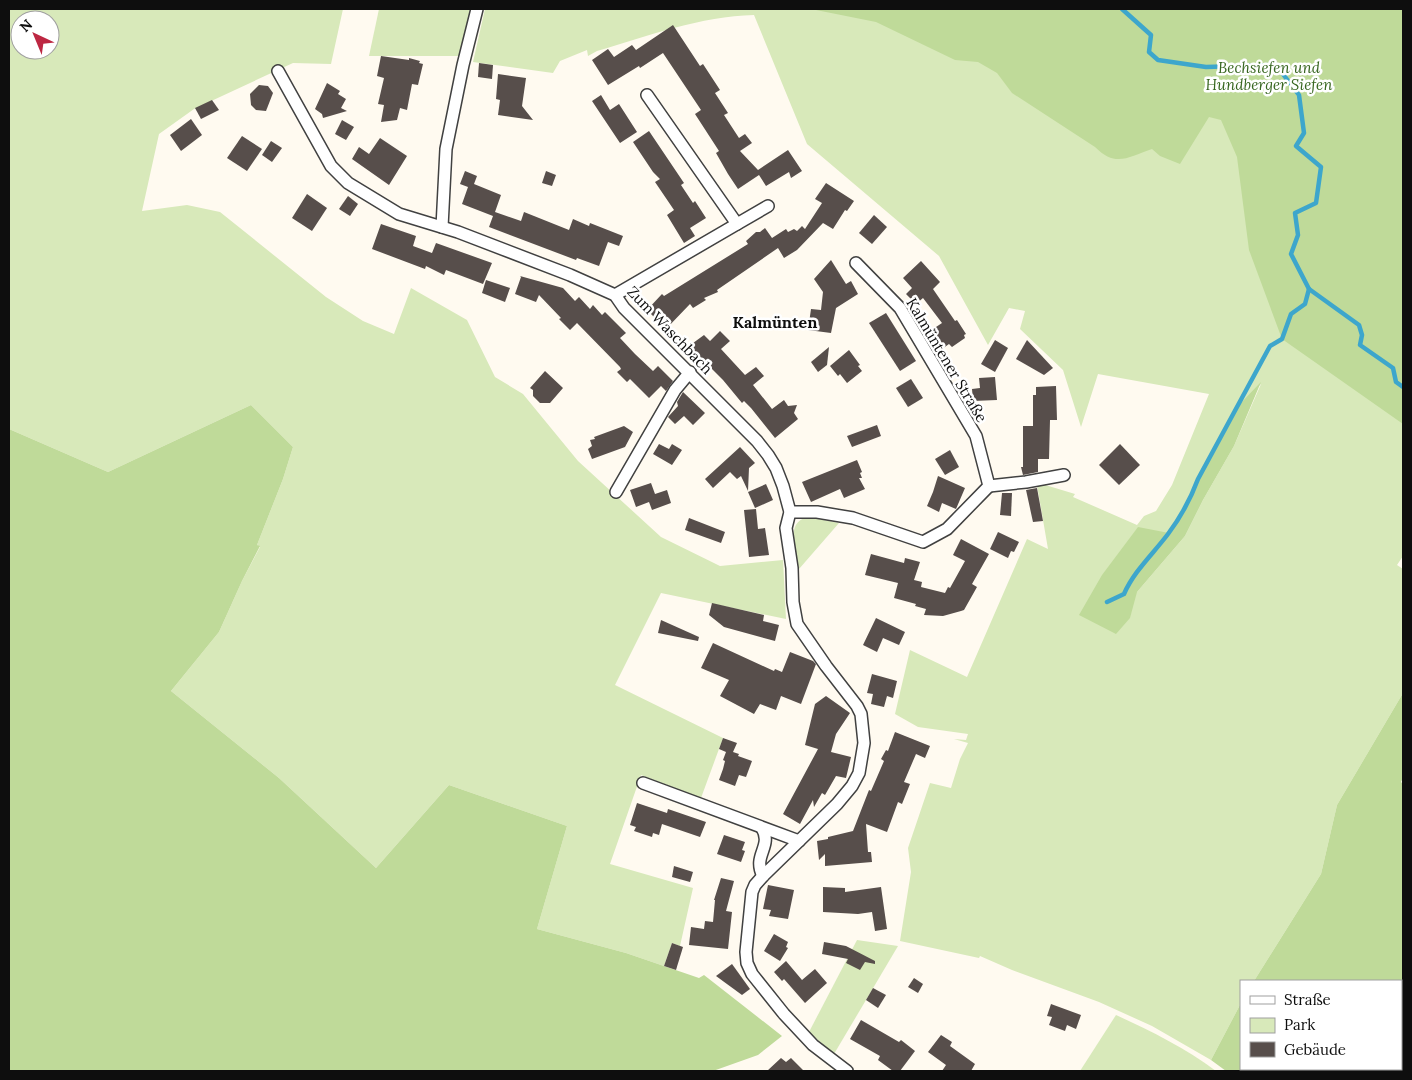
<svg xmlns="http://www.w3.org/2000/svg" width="1412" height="1080" font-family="Lora,serif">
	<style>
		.green { fill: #d8e9ba; fill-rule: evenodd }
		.forest { fill: #bfda99 }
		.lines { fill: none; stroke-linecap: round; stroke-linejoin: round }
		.stream { stroke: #3da6cc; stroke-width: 4.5 }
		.building { fill: #574e4b }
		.minor-casing { stroke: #414141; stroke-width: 14 }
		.minor { stroke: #fff; stroke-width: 11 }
		.labels { text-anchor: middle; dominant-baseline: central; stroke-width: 5; stroke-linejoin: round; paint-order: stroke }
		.park-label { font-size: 15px; font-style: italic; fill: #37661f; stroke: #fff }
		.street-label { font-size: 15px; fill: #0e0e0e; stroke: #fff }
		.neighbourhood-label { font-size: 16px; font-weight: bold; fill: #0e0e0e; stroke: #fff }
	</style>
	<rect width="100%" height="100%" fill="#fffaf0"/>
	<g class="green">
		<path d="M9,9H343L331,64L293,63L194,109L159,134L142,211L187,205L220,212L326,297L363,321L394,334L411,288L467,320L495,377L523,394L578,461L661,537L720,566L783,560L786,619L661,593L615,685L723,738L701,798L641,775L610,864L693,888L680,946L672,943L664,966L626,953L537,929L567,826L449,785L376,868L279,778L171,691L219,632L242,581L260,547L257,545L283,479L293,447L251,405L108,472L9,429ZM20,20H50V50H20Z"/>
		<polygon points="379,9 470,9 460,56 369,56"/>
		<path d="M485,9H1310L1403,315V556L1397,565L1403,569V693L1337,805L1321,874L1254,981H1241V1003L1211,1060L1152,1026L1099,1002L1012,970L980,956L979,958L900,941L911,872L908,848L930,783L951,788L960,759L968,743L954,739L966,740L968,734L918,727L895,714L910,650L967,677L1027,539L1048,549L1037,485L1042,484L1075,494L1073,497L1137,525L1144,516L1156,511L1172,485L1209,394L1098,374L1081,427L1063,370L1020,329L1025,311L1009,308L988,345L939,256L807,144L754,15C701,16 648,36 597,51L588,56L587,50L560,61L553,73L473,62ZM1261,384L1234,446L1203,500L1185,536L1137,592L1174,523L1192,495L1198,479L1237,407Z"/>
		<path d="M808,517L839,523L799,569C796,552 784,522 808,517Z"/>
		<polygon points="857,940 898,946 834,1054 809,1032"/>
		<path d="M1116,1015C1151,1031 1185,1048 1216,1071H1080Z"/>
	</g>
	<g class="forest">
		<path d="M811,9H1403V424L1282,339L1249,250L1237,157L1221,120L1209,117L1180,164L1160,156L1152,149C1128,157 1116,168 1095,147L1012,93L997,73L978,62L955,60L876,22Z"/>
		<polygon points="1261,382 1234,446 1203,500 1185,536 1137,592 1130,618 1116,634 1079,615 1102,575 1138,527 1169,533 1192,495 1198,479 1237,407"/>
		<polygon points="251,405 293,447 283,479 257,545 260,546 242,581 219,632 171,691 279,778 376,868 449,785 567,826 537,929 626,953 699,978 704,975 782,1036 758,1055 713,1071 9,1071 9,429 108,472"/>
		<polygon points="1403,693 1403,778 1401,782 1403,784 1403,1071 1226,1071 1211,1060 1241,1003 1241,1069 1401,1069 1401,981 1254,981 1321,874 1337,805"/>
	</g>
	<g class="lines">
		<g class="stream">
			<polyline points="1122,9 1151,35 1149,52 1158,60 1206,67 1276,65 1299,95 1304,133 1296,146 1321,167 1316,203 1295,213 1298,235 1291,254 1309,289 1359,325 1362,335 1360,345 1393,368 1396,382 1403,387"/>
			<path d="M1107,602L1124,594C1134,571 1153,554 1168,534C1180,518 1191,498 1198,479L1270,346L1282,339L1291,314L1305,304L1309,289"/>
		</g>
	</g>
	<g class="building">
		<polygon points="673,25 700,66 703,64 720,90 715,93 728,113 724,115 739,138 745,134 752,143 740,151 758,170 788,150 802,171 791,178 789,172 766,186 759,175 738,189 728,174 716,153 719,151 695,114 701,110 663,53 640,68 639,66 608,85 592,60 608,49 614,57 632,45 636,50"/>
		<polygon points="381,56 409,60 409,58 420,61 419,63 423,64 418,85 412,84 407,110 400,108 397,120 381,122 384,105 378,104 384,78 377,76"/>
		<polygon points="479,63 493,65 492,79 478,77"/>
		<polygon points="498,74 526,78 522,106 533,120 498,115 500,100 496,99"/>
		<polygon points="327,83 340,91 338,94 346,99 341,108 347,111 323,118 322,114 315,109"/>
		<polygon points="259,85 268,86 273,93 266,111 256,110 251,105 250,94"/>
		<polygon points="601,95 610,110 619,104 637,132 620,143 592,101"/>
		<polygon points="212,100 219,110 201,119 195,108"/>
		<polygon points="191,119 202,135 181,151 170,135"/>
		<polygon points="342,120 354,127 346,140 335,134"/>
		<polygon points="649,131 684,183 681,185 693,203 695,201 706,218 690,228 695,236 684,243 667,215 674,210 655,182 660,179 653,172 633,142"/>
		<polygon points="242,136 262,149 247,171 227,158"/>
		<polygon points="380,138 407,156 389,185 352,159 359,147 369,154"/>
		<polygon points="271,141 282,148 272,162 262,155"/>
		<polygon points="465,171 477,176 474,184 501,195 495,212 521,221 524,212 569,230 573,219 589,226 590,223 623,236 619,246 608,242 599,266 577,258 576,260 489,227 493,216 462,204 468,187 460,184"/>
		<polygon points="546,171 556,175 552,186 542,183"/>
		<polygon points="826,183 854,201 847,211 845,210 833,229 823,223 797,250 784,258 778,248 717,290 718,292 704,298 706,300 693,308 690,304 666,329 647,310 662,294 664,296 748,244 746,241 756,232 760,232 765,228 772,238 786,229 788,232 794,229 797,231 802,226 805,229 822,203 815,199"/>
		<polygon points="307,194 327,208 312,231 292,218"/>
		<polygon points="348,196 358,204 350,216 339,209"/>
		<polygon points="874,215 887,227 872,244 859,233"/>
		<polygon points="381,224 416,236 413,246 432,253 436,243 492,263 483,284 446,270 444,275 426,266 425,269 372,249"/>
		<polygon points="831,260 846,284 851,281 858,294 836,308 831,333 808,330 811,309 821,310 823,292 814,279"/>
		<polygon points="921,261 940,282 933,289 955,321 957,320 966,334 964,335 965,338 952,347 949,344 942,349 930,331 942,323 923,298 916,304 906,294 912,288 903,278"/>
		<polygon points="520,276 563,288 575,301 579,297 590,309 593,305 602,315 605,312 626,333 620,338 635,354 653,371 658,366 673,381 666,391 661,386 649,398 630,379 627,382 617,372 621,369 620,367 577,323 570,330 559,319 561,318 539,295 536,302 515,294 521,277"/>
		<polygon points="486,280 510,288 505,302 482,293"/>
		<polygon points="886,313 916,361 900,371 869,323"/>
		<polygon points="720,331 730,341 721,349 745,375 756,367 764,376 753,385 772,409 784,400 788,406 797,405 794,413 798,419 775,438 751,408 744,401 742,403 723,380 689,346 704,335 710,341"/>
		<polygon points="995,340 1008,348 995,372 981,364"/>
		<polygon points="1027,340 1053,368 1044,375 1016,359"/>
		<polygon points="829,347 827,365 818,372 811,362"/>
		<polygon points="849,350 860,365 858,366 862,371 847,383 840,374 838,376 830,366"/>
		<polygon points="545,371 563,388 550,403 540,403 533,396 533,390 530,388"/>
		<polygon points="995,377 997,400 973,401 972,389 980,388 979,378"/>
		<polygon points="911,379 923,398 908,407 896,388"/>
		<polygon points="1056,386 1057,420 1050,420 1049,459 1038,459 1038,472 1023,475 1021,467 1023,467 1023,426 1033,426 1033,395 1036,395 1036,387"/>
		<polygon points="683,392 705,413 693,425 684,416 675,424 668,417 678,406 677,402"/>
		<polygon points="877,425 881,436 852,447 847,436"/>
		<polygon points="624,426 633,432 625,447 592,459 588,449 592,446 590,440 595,439 594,437"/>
		<polygon points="659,444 669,449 672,444 682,450 672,465 653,454"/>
		<polygon points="1120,444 1140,465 1119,485 1099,465"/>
		<polygon points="740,447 755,463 749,468 748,491 741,476 737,479 730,472 713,488 705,479"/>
		<polygon points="950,450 959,467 945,475 935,459"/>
		<polygon points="857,460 862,472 860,473 862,478 859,478 865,489 844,498 840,489 811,502 802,482"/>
		<polygon points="938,476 965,488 956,509 942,503 939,512 927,506 933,492"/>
		<polygon points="651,483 655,494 667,490 671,503 652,510 649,502 636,507 630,490"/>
		<polygon points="766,484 773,500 755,508 748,492"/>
		<polygon points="1037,488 1043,521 1033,522 1026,490"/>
		<polygon points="1002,493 1012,493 1011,516 1000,515"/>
		<polygon points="756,509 758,529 765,528 769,555 749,557 744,510"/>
		<polygon points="689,518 725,532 721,543 685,530"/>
		<polygon points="998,532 1019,542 1014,552 1011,551 1008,558 990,549"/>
		<polygon points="961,539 989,554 972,584 977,587 964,610 961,611 943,616 924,615 926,609 915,606 916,604 894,598 898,583 865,575 871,554 904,563 905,558 920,562 914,580 922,582 921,587 945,593 948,587 950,588 965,561 953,555"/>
		<polygon points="712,603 764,615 763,621 779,625 775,641 724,627 709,615"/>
		<polygon points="876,618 905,632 899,645 883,638 877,652 863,645"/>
		<polygon points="661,620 699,637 698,641 658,633"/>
		<polygon points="713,643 774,671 775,669 782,672 790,652 813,661 816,664 801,704 781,696 776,710 760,704 754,714 720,696 729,680 701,668"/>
		<polygon points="872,674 897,681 893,698 887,696 884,707 871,704 873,694 867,693"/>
		<polygon points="826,696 850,713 836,734 831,752 851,757 846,778 836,776 825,795 822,793 814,807 813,800 800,824 783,814 818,749 805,745 815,704"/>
		<polygon points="895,732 930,746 925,758 916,754 904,782 910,784 902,804 898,802 887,832 866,824 868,852 871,852 872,862 825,866 825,854 819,860 817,841 828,839 828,837 853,831 869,790 871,791 884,761 881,759 886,750 888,751"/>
		<polygon points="723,738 737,743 733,752 739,754 738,756 752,761 746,777 739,775 735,786 719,780 723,769 725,761 723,760 726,752 719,749"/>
		<polygon points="637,803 667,813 668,809 706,822 700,837 662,824 659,835 653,833 652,837 634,831 636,827 630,825"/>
		<polygon points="724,835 745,842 742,850 745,851 741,862 717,854"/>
		<polygon points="674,866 693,872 690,882 672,877"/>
		<polygon points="721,878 734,881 726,911 732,912 728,949 689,945 691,927 704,929 705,921 713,922 715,900 714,900"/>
		<polygon points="768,885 794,890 788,919 769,916 771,910 763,909"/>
		<polygon points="823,887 845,888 845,892 881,887 887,929 875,931 872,912 858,914 823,912"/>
		<polygon points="774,934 788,942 786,947 788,948 780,961 764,951"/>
		<polygon points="824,942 846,946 875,961 875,964 865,962 860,970 846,963 848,959 822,954"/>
		<polygon points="672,943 683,947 676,970 664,966"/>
		<polygon points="786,961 802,980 815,969 827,983 805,1003 784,979 782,981 774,972"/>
		<polygon points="732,964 750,989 742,995 716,976"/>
		<polygon points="914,978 923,984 918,993 908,987"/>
		<polygon points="873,988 886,995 878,1008 866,1000"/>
		<polygon points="1051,1004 1081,1015 1076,1029 1067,1025 1065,1031 1049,1025 1052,1017 1047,1016"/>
		<polygon points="861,1020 899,1042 901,1040 915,1051 900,1071 893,1071 878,1060 880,1056 850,1039"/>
		<polygon points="941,1035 952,1042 950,1046 975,1064 971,1071 942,1071 946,1065 928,1052"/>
		<polygon points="781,1058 786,1062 791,1058 804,1071 767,1071"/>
	</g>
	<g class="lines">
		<defs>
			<g id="minor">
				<polyline points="278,71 331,166 348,183 399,214 458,232 570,275 615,295 624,308 757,441 768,455 776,468 783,486 790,512 786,528 792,568 793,602 797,624 826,666 857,706 861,714 864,743 859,773 852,786 837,804 763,876 755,885 752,892 746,952 747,963 752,974 784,1014 813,1045 847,1071"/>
				<polyline points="737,224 768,206"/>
				<polyline points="442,227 446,149 463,65 477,9"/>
				<polyline points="615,295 737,224 647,95"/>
				<polyline points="989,486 1026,482 1064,475"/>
				<polyline points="616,492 675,390 690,372"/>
				<polyline points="790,512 817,512 853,518 923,542 947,529 989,486 976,436 900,308 856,263"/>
				<polyline points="643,783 799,841"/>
				<path d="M762,828C773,847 752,855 763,876"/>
			</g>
		</defs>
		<use href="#minor" class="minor-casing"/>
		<use href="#minor" class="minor"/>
	</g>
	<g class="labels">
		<g class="park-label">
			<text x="1269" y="67">Bechsiefen und<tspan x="1269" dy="17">Hundberger Siefen</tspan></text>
		</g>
		<g class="street-label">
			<text transform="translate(670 330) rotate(46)">Zum Waschbach</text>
			<text transform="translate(947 360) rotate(59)">Kalmüntener Straße</text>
		</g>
		<g class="neighbourhood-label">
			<text x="775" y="322">Kalmünten</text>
		</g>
	</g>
	<rect width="1412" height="1080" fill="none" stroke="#0e0e0e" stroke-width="20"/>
	<rect x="1240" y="980" width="162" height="90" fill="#ffffff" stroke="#9f9f9f"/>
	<rect x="1250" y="996" width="25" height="8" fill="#ffffff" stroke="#9f9f9f"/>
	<text x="1284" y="1005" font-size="15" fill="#0e0e0e">Straße</text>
	<rect x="1250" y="1018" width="25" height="15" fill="#d8e9ba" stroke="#9f9f9f"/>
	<text x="1284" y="1030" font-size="15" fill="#0e0e0e">Park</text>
	<rect x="1250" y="1042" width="25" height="15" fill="#574e4b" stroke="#9f9f9f"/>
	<text x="1284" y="1055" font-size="15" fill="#0e0e0e">Gebäude</text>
	<g transform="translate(35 35) rotate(316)"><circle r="24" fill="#ffffff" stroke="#9f9f9f"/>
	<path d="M0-4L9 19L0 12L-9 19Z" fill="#bd2742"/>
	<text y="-8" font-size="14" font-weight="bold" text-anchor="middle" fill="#0e0e0e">N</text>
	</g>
</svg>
